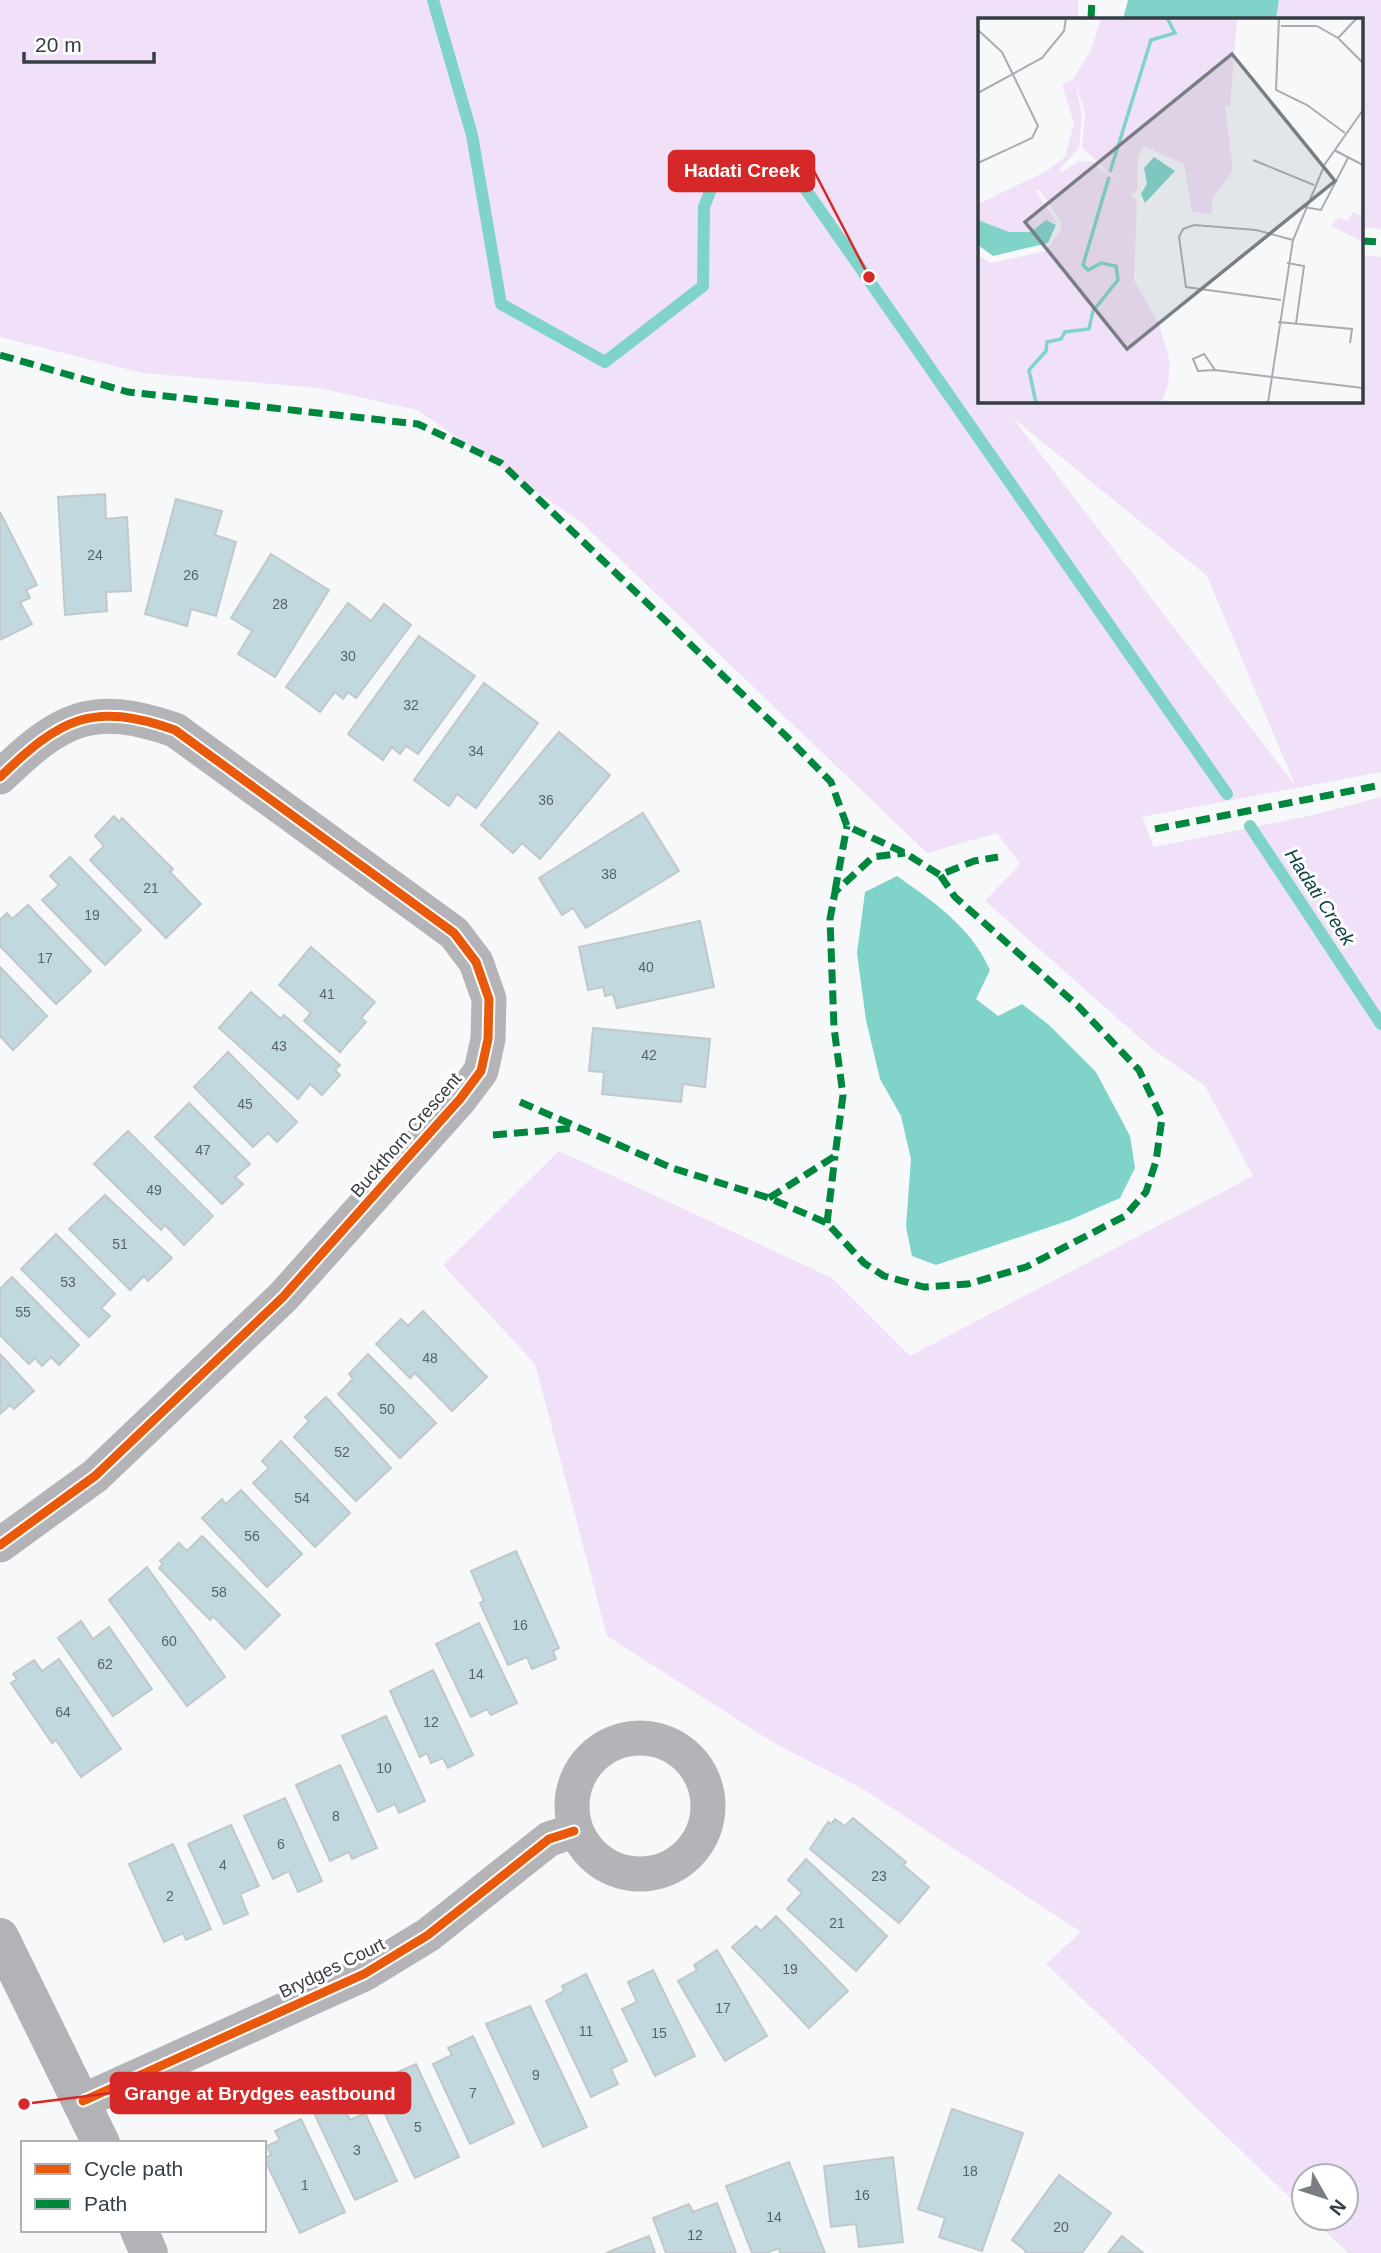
<svg xmlns="http://www.w3.org/2000/svg" width="1381" height="2253" font-family="Arial,sans-serif">
	<style>
		.green { fill: #f1e1f8; fill-rule: evenodd }
		.water { fill: #7fd3c9 }
		.lines { fill: none; stroke-linecap: round; stroke-linejoin: round }
		.stream { stroke: #7fd3c9; stroke-width: 12 }
		.building { fill: #c1d8de; stroke: #c1c8cb; stroke-width: 2 }
		.street { stroke: #b4b4b8; stroke-width: 35 }
		.secondary { stroke: #b3b3b7; stroke-width: 38 }
		.quiet { stroke: #00873e; stroke-width: 7; stroke-dasharray: 14 7; stroke-linecap: butt }
		.cycleway-casing { stroke: #fff; stroke-width: 13 }
		.cycleway { stroke: #e8590c; stroke-width: 9 }
		.labels { text-anchor: middle; dominant-baseline: central; stroke-width: 6; stroke-linejoin: round; paint-order: stroke }
		.number-label { font-size: 14px; fill: #58646b }
		.street-label { font-size: 18px; fill: #353d45; stroke: #fff }
		.water-label { font-size: 19px; font-style: italic; fill: #0f443e; stroke: #fff }
		.inset-river { fill: none; stroke: #7fd3c9; stroke-width: 3.5 }
		.inset-road { fill: none; stroke: #a9adb2; stroke-width: 2 }
		.view { fill: #797e84; fill-opacity: 0.15; stroke: #797e84; stroke-width: 3.5 }
		.inset-edge { fill: none; stroke: #353d45; stroke-width: 3.5 }
		.leader { fill: none; stroke: #d62828; stroke-width: 2.5 }
		.callout-dot { fill: #d62828; stroke: #fff; stroke-width: 2.5 }
		.callout { fill: #d62828; stroke: #d62828; stroke-width: 2.5 }
		.callout-label { font-size: 19px; text-anchor: middle; font-weight: bold; fill: #fff }
	</style>
	<rect width="100%" height="100%" fill="#f6f8fa"/>
	<g class="green">
		<path d="M0,0H1078V19H980V401H1362V255L1381,257V772L1142,817L1154,847L1313,815L1381,797V2253H1348L1311,2218H1346V2176H1304V2211L1046,1964L1081,1932L863,1789L774,1743L607,1636L535,1364L443,1265L559,1151L832,1278L910,1356L1253,1176L1205,1086L1150,1047L985,901L1020,864L997,833L927,853L582,523L417,410L319,388L142,373L0,337ZM1013,418L1207,576L1295,785Z"/>
		<polygon points="1279,0 1381,0 1381,229 1362,227 1362,19 1276,19"/>
	</g>
	<g class="water">
		<polygon points="1128,0 1279,0 1276,19 1123,19"/>
		<path d="M897,876C935,903 971,927 990,970L976,999L998,1016L1022,1004L1049,1025L1096,1072L1130,1136L1135,1168L1120,1198L1070,1220L936,1265L912,1256L906,1227L911,1159L901,1116L880,1079L866,1020L857,953L865,892Z"/>
	</g>
	<g class="lines">
		<g class="stream">
			<polyline points="433,0 472,135 501,304 605,362 703,286 704,207 723,158 783,157 1227,794"/>
			<polyline points="1250,826 1381,1024"/>
		</g>
	</g>
	<g class="building">
		<polygon points="105,494 106,519 127,517 131,591 106,592 107,611 65,615 58,497"/>
		<polygon points="176,499 222,511 215,535 236,542 216,616 191,609 187,626 145,614"/>
		<polygon points="0,512 37,585 26,590 30,598 20,602 32,624 0,640"/>
		<polygon points="271,554 329,590 275,677 238,654 252,631 231,618"/>
		<polygon points="348,603 371,621 384,604 411,625 356,698 348,692 343,699 335,692 320,712 286,687"/>
		<polygon points="419,636 475,676 418,754 406,746 400,754 392,747 383,760 348,734"/>
		<polygon points="484,683 538,723 476,808 457,794 449,806 414,780"/>
		<polygon points="559,732 610,775 540,859 522,843 513,853 481,825"/>
		<polygon points="643,813 679,871 586,928 573,908 562,915 539,878"/>
		<polygon points="114,816 119,822 122,818 173,869 170,872 201,904 166,938 90,860 104,846 95,836"/>
		<polygon points="70,857 141,930 105,965 42,900 59,885 50,876"/>
		<polygon points="28,905 91,971 56,1004 0,946 0,920 7,913 12,919"/>
		<polygon points="700,921 714,987 617,1008 613,994 605,996 603,987 588,990 579,947"/>
		<polygon points="311,947 375,1002 361,1018 366,1022 340,1052 304,1021 311,1013 279,985"/>
		<polygon points="0,967 47,1016 13,1050 0,1036"/>
		<polygon points="251,992 281,1019 284,1015 340,1065 335,1070 340,1075 322,1095 310,1084 298,1099 219,1028"/>
		<polygon points="593,1028 710,1039 705,1087 683,1084 681,1102 602,1094 604,1072 589,1071"/>
		<polygon points="228,1052 297,1122 277,1142 268,1133 253,1147 194,1087"/>
		<polygon points="189,1103 250,1164 235,1177 243,1184 222,1204 155,1137"/>
		<polygon points="128,1131 213,1216 184,1245 165,1225 161,1230 94,1164"/>
		<polygon points="105,1195 172,1258 148,1281 144,1276 130,1290 69,1229"/>
		<polygon points="56,1234 115,1294 101,1308 110,1316 89,1337 21,1269"/>
		<polygon points="12,1277 79,1345 59,1365 51,1357 42,1366 35,1358 29,1364 0,1335 0,1289"/>
		<polygon points="423,1311 487,1377 452,1411 415,1373 410,1378 376,1344 401,1319 408,1326"/>
		<polygon points="0,1354 34,1391 14,1409 10,1405 0,1414"/>
		<polygon points="368,1354 436,1423 400,1458 338,1394 353,1379 349,1374"/>
		<polygon points="326,1397 391,1468 356,1501 294,1437 309,1421 305,1417"/>
		<polygon points="281,1441 350,1513 315,1547 253,1483 269,1468 262,1461"/>
		<polygon points="241,1490 302,1554 267,1587 202,1518 222,1499 226,1504"/>
		<polygon points="202,1536 280,1615 245,1649 213,1616 210,1620 159,1568 163,1564 160,1561 179,1543 187,1551"/>
		<polygon points="516,1551 559,1648 553,1651 556,1659 532,1669 527,1657 508,1665 480,1603 484,1601 471,1571"/>
		<polygon points="147,1567 225,1677 187,1706 109,1600"/>
		<polygon points="81,1621 93,1639 109,1627 152,1689 113,1716 58,1638"/>
		<polygon points="479,1623 517,1703 491,1715 487,1709 471,1717 436,1644"/>
		<polygon points="59,1659 121,1749 81,1777 56,1740 52,1743 11,1683 17,1679 13,1674 34,1660 42,1671"/>
		<polygon points="433,1670 473,1755 448,1768 443,1758 431,1763 427,1753 420,1757 390,1691"/>
		<polygon points="386,1716 425,1801 399,1813 395,1804 378,1812 342,1736"/>
		<polygon points="340,1765 377,1848 352,1859 349,1852 330,1861 296,1785"/>
		<polygon points="285,1798 322,1881 298,1892 289,1871 273,1879 244,1816"/>
		<polygon points="853,1818 906,1862 903,1865 929,1887 899,1923 810,1849 828,1822 831,1824 835,1819 845,1826"/>
		<polygon points="231,1825 259,1886 240,1894 248,1914 224,1924 188,1844"/>
		<polygon points="173,1844 211,1929 186,1940 183,1933 164,1942 129,1864"/>
		<polygon points="806,1859 887,1936 856,1971 787,1909 802,1893 788,1880"/>
		<polygon points="776,1916 848,1991 809,2028 732,1947 756,1926 761,1931"/>
		<polygon points="717,1950 767,2036 725,2061 678,1981 697,1970 694,1965"/>
		<polygon points="653,1970 695,2056 655,2076 622,2009 637,2002 628,1982"/>
		<polygon points="586,1974 627,2061 611,2069 618,2084 591,2097 546,2001 564,1991 562,1986"/>
		<polygon points="530,2006 587,2127 543,2147 486,2024"/>
		<polygon points="473,2036 514,2123 470,2144 433,2064 452,2055 448,2048"/>
		<polygon points="416,2064 459,2157 415,2178 377,2097 395,2088 389,2076"/>
		<polygon points="341,2101 350,2120 365,2113 397,2181 355,2200 314,2113"/>
		<polygon points="952,2109 1023,2133 982,2251 939,2237 945,2218 918,2209"/>
		<polygon points="301,2119 345,2212 300,2233 264,2158 271,2155 267,2146 280,2140 275,2131"/>
		<polygon points="893,2157 903,2242 859,2247 856,2224 831,2227 824,2166"/>
		<polygon points="789,2162 825,2253 780,2253 779,2248 766,2253 752,2253 726,2186"/>
		<polygon points="1059,2175 1111,2213 1082,2253 1025,2253 1026,2251 1012,2240"/>
		<polygon points="717,2203 736,2253 666,2253 653,2218 689,2204 693,2212"/>
		<polygon points="649,2236 655,2253 606,2253"/>
		<polygon points="1122,2236 1143,2253 1108,2253"/>
	</g>
	<g class="lines">
		<g class="street">
			<path d="M0,777C61,718 92,701 175,730L454,933L476,962L489,999L488,1039L481,1071L460,1099L283,1297L95,1476L0,1545"/>
			<circle cx="640" cy="1806" r="68"/>
			<polyline points="83,2101 364,1974 428,1935 549,1839 574,1831"/>
		</g>
		<g class="secondary">
			<polyline points="0,1937 101,2143"/>
			<polyline points="139,2230 149,2253"/>
		</g>
		<g class="quiet">
			<polyline points="1091,19 1092,0"/>
			<polyline points="1362,241 1381,242"/>
			<polyline points="0,355 128,392 418,424 501,463 786,736 831,782 847,826 905,853 940,875"/>
			<polyline points="1155,829 1381,785"/>
			<polyline points="835,891 847,826"/>
			<polyline points="520,1102 672,1168 769,1198 827,1223 864,1263 884,1276 924,1287 968,1284 1026,1267 1125,1216 1146,1192 1156,1161 1162,1118 1139,1070 1078,1006 955,897 940,875 974,861 998,857"/>
			<polyline points="493,1135 576,1128"/>
			<polyline points="769,1198 835,1156 843,1095 834,1028 830,919 835,892 873,857 905,853"/>
			<polyline points="827,1223 835,1156"/>
		</g>
		<defs>
			<g id="cycleway">
				<path d="M0,777C61,718 92,701 175,730L454,933L476,962L489,999L488,1039L481,1071L460,1099L283,1297L95,1476L0,1545"/>
				<polyline points="83,2101 364,1974 428,1935 549,1839 574,1831"/>
			</g>
		</defs>
		<use href="#cycleway" class="cycleway-casing"/>
		<use href="#cycleway" class="cycleway"/>
	</g>
	<g class="labels">
		<g class="number-label">
			<text x="95" y="555">24</text>
			<text x="191" y="575">26</text>
			<text x="280" y="604">28</text>
			<text x="348" y="656">30</text>
			<text x="411" y="705">32</text>
			<text x="476" y="751">34</text>
			<text x="546" y="800">36</text>
			<text x="609" y="874">38</text>
			<text x="151" y="888">21</text>
			<text x="92" y="915">19</text>
			<text x="45" y="958">17</text>
			<text x="646" y="967">40</text>
			<text x="327" y="994">41</text>
			<text x="279" y="1046">43</text>
			<text x="649" y="1055">42</text>
			<text x="245" y="1104">45</text>
			<text x="203" y="1150">47</text>
			<text x="154" y="1190">49</text>
			<text x="120" y="1244">51</text>
			<text x="68" y="1282">53</text>
			<text x="23" y="1312">55</text>
			<text x="430" y="1358">48</text>
			<text x="387" y="1409">50</text>
			<text x="342" y="1452">52</text>
			<text x="302" y="1498">54</text>
			<text x="252" y="1536">56</text>
			<text x="219" y="1592">58</text>
			<text x="520" y="1625">16</text>
			<text x="169" y="1641">60</text>
			<text x="105" y="1664">62</text>
			<text x="476" y="1674">14</text>
			<text x="63" y="1712">64</text>
			<text x="431" y="1722">12</text>
			<text x="384" y="1768">10</text>
			<text x="336" y="1816">8</text>
			<text x="281" y="1844">6</text>
			<text x="223" y="1865">4</text>
			<text x="879" y="1876">23</text>
			<text x="170" y="1896">2</text>
			<text x="837" y="1923">21</text>
			<text x="790" y="1969">19</text>
			<text x="723" y="2008">17</text>
			<text x="586" y="2031">11</text>
			<text x="659" y="2033">15</text>
			<text x="536" y="2075">9</text>
			<text x="473" y="2093">7</text>
			<text x="418" y="2127">5</text>
			<text x="357" y="2150">3</text>
			<text x="970" y="2171">18</text>
			<text x="305" y="2185">1</text>
			<text x="862" y="2195">16</text>
			<text x="774" y="2217">14</text>
			<text x="1061" y="2227">20</text>
			<text x="695" y="2235">12</text>
		</g>
		<g class="street-label">
			<text transform="translate(406 1135) rotate(-49)">Buckthorn Crescent</text>
			<text transform="translate(332 1968) rotate(-26)">Brydges Court</text>
		</g>
		<g class="water-label">
			<text transform="translate(1320 897) rotate(57)">Hadati Creek</text>
		</g>
	</g>
	<g transform="translate(978 18)">
		<rect width="385" height="385" fill="#f6f8fa"/>
		<path d="M123,0L259,2L252,88H247L255,153L235,180L233,196L214,194L206,146L165,128L160,139L159,173L152,177L159,182L156,262L181,306L192,345L190,367L183,385H0V237L13,245L67,233L83,212L82,203L61,171L58,173L79,205L68,203L53,214H30L0,202V186L69,153L87,139L96,106L84,66L95,61L113,32ZM97,64L107,94L104,129L140,164L115,144L101,143L83,155L81,152L101,130L104,97ZM385,192V224L353,208L360,199L369,203L375,194L382,197Z" fill="#f1e1f8" fill-rule="evenodd"/>
		<path d="M176,139L197,153L167,185L163,176L169,166L166,150ZM0,202L31,214H53L68,202L78,207L70,225L15,238L0,227Z" fill="#7fd3c9"/>
		<path class="inset-river" d="M132,154L173,22L197,15L189,0M58,385L51,352L68,333L69,324L83,321L87,314L111,311L115,293L140,262L138,248L123,245L110,252L105,247L131,159"/>
		<path class="inset-road" d="M301,0L298,72L329,87L367,115M303,8H339L360,20L385,45M0,12L24,34L60,108L54,120L0,145M360,20L379,0M0,75L64,40L86,13L88,0M356,132L385,147M275,142L336,167M326,189L343,192L370,140M309,245L326,248L318,306M303,282L208,269L201,219L205,211L216,207L278,212L315,222M300,304L374,311L372,325M237,352L220,353L215,341L226,336L237,352L385,370M290,385L315,222L347,146L385,92"/>
		<path class="view" d="M254,36L357,163L149,331L47,204Z"/>
		<rect width="385" height="385" class="inset-edge"/>
	</g>
	<path class="leader" d="M869 277L814 171M24 2104L111 2093"/>
	<g class="callout-dot">
		<circle cx="869" cy="277" r="7"/>
		<circle cx="24" cy="2104" r="7"/>
	</g>
	<g class="callout">
		<rect x="669" y="151" width="145" height="40" rx="7"/>
		<rect x="111" y="2073" width="299" height="40" rx="7"/>
	</g>
	<g class="callout-label">
		<text x="742" y="177">Hadati Creek</text>
		<text x="260" y="2100">Grange at Brydges eastbound</text>
	</g>
	<rect x="21" y="2141" width="245" height="91" fill="#ffffff" stroke="#aeb1b5" stroke-width="2"/>
	<rect x="35" y="2164" width="35" height="10" fill="#e8590c" stroke="#aeb1b5" stroke-width="2"/>
	<text x="84" y="2176" font-size="21" fill="#353d45">Cycle path</text>
	<rect x="35" y="2199" width="35" height="10" fill="#00873e" stroke="#aeb1b5" stroke-width="2"/>
	<text x="84" y="2211" font-size="21" fill="#353d45">Path</text>
	<g transform="translate(1325 2197) rotate(129)"><circle r="33" fill="#ffffff" stroke="#aeb1b5" stroke-width="2"/>
	<path d="M0-5L12 26L0 18L-12 26Z" fill="#797e84"/>
	<text y="-10" font-size="19" font-weight="bold" text-anchor="middle" fill="#353d45">N</text>
	</g>
	<path d="M24 52v10h130v-10" fill="none" stroke="#353d45" stroke-width="3.5"/>
	<text x="35" y="52" font-size="21" fill="#353d45" stroke="#ffffff" stroke-width="5" paint-order="stroke">20 m</text>
</svg>
